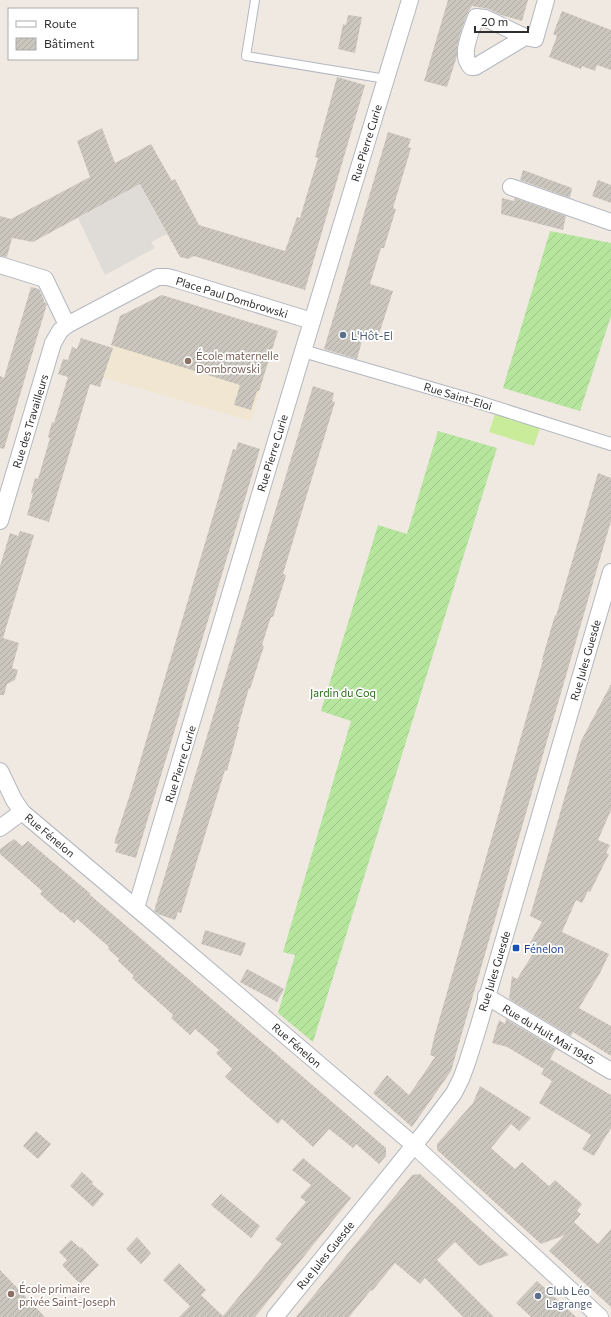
<svg xmlns="http://www.w3.org/2000/svg" width="611" height="1317" font-family="Commissioner,sans-serif">
	<style>
		.education { fill: #f0e6d1 }
		.garden { fill: url(#garden-furrows) }
		.pitch { fill: #c9ec9a }
		.plaza { fill: #dfdcd8 }
		.building { fill: url(#building-hatch) }
		.lines { fill: none; stroke-linecap: round; stroke-linejoin: round }
		.service-casing { stroke: #b4b7c1; stroke-width: 10 }
		.pedestrian-casing { stroke: #b4b7c1; stroke-width: 14 }
		.minor-casing { stroke: #b4b7c1; stroke-width: 18 }
		.service { stroke: #fff; stroke-width: 8 }
		.pedestrian { stroke: #fff; stroke-width: 12 }
		.minor { stroke: #fff; stroke-width: 16 }
		.service-dot { fill: #5c6f8a; stroke: #fff; stroke-width: 1.5 }
		.education-dot { fill: #8d6e63; stroke: #fff; stroke-width: 1.5 }
		.transit-dot { fill: #1a4fb4; stroke: #fff; stroke-width: 1.5 }
		.labels { text-anchor: middle; dominant-baseline: central; stroke-width: 3.5; stroke-linejoin: round; paint-order: stroke }
		.street-label { font-size: 11px; fill: #2e2e2e; stroke: #fff }
		.service-label { font-size: 11px; fill: #4e5e75; stroke: #fff; text-anchor: start }
		.education-label { font-size: 11px; fill: #785e54; stroke: #fff; text-anchor: start }
		.park-label { font-size: 11px; fill: #2c6e1b; stroke: #fff }
		.transit-label { font-size: 11px; fill: #164399; stroke: #fff; text-anchor: start }
	</style>
	<defs>
		<pattern id="garden-furrows" width="10" height="10" patternUnits="userSpaceOnUse"><rect width="10" height="10" fill="#b6e59e"/><path d="M-1 1l2-2M0 10L10 0M9 11l2-2" fill="none" stroke="#9dc588"/></pattern>
		<pattern id="building-hatch" width="6" height="6" patternUnits="userSpaceOnUse"><rect width="6" height="6" fill="#cbc7bf"/><path d="M-1 1l2-2M0 6l6-6M5 7l2-2" fill="none" stroke="#afaba4"/></pattern>
	</defs>
	<rect width="100%" height="100%" fill="#efe9e1"/>
	<polygon class="education" points="162,295 278,331 251,421 101,377 120,316"/>
	<g class="garden">
		<polygon points="550,231 611,243 611,316 580,411 503,388"/>
		<polygon points="438,431 497,448 313,1042 278,1013 295,955 283,952 351,721 321,711 378,525 407,534"/>
	</g>
	<polygon class="pitch" points="496,411 541,425 534,446 489,432"/>
	<polygon class="plaza" points="140,184 167,234 151,242 155,248 105,275 78,218"/>
	<g class="building">
		<polygon points="448,0 528,0 522,21 501,15 489,9 472,6 467,14 460,34 457,48 457,56 447,87 424,81"/>
		<polygon points="562,11 611,30 611,70 597,65 595,71 582,66 581,69 549,57 557,36 553,34"/>
		<polygon points="348,15 362,17 355,53 338,49 343,24 346,25"/>
		<polygon points="337,77 365,85 305,290 194,256 188,259 180,257 140,184 33,242 12,238 7,257 0,256 0,216 11,219 90,177 77,141 102,128 115,163 151,144 172,181 175,179 199,225 285,251 297,217 300,218 307,194 318,158 315,157"/>
		<polygon points="388,132 411,139 408,147 411,148 393,208 396,209 384,248 381,248 370,284 393,291 379,334 365,330 357,359 324,349"/>
		<polygon points="523,170 572,188 570,198 520,180"/>
		<polygon points="598,180 611,185 611,203 592,196"/>
		<polygon points="502,198 514,201 515,198 566,216 563,230 501,214"/>
		<polygon points="31,287 39,289 44,300 44,302 47,304 4,449 0,448 0,376 4,378"/>
		<polygon points="162,295 278,331 259,391 257,391 251,410 234,405 240,385 111,345 120,316"/>
		<polygon points="81,338 113,348 100,387 90,384 49,522 27,515 33,493 31,493 35,478 38,479 50,438 48,437 52,422 54,423 68,377 58,374 63,359 68,360 72,347 77,349"/>
		<polygon points="313,386 334,393 332,401 335,402 283,574 286,575 285,579 273,617 271,617 262,645 264,646 250,689 249,688 238,727 239,727 227,771 225,770 181,913 178,912 175,920 158,914 154,911"/>
		<polygon points="238,442 260,449 136,858 115,852 118,844 114,843 132,788 233,449 236,450"/>
		<polygon points="598,473 611,478 611,521 451,1071 412,1127 373,1093 387,1075 409,1095 435,1057 430,1055 435,1034 543,660 542,660 543,656 555,615 556,616"/>
		<polygon points="20,531 34,535 3,638 19,643 12,668 18,670 15,680 7,684 4,695 0,695 0,566 10,533 18,536"/>
		<polygon points="611,684 611,810 598,840 610,845 606,853 609,854 590,892 588,891 582,903 576,900 562,932 609,954 600,973 579,1008 611,1026 611,1056 573,1032 571,1036 509,999 512,976 517,979 534,952 527,948 542,922 530,916 581,741"/>
		<polygon points="14,839 22,846 28,841 91,894 89,894 386,1148 386,1156 379,1164 356,1144 353,1148 329,1129 313,1147 282,1119 278,1124 225,1077 232,1069 216,1053 219,1050 195,1029 190,1035 171,1018 173,1015 132,978 134,976 118,961 119,959 108,949 109,947 77,919 74,923 62,912 61,913 40,894 42,891 0,854 0,849"/>
		<polygon points="205,930 246,943 241,956 201,944"/>
		<polygon points="247,969 284,989 277,1002 240,982"/>
		<polygon points="506,1019 556,1049 544,1069 507,1047 492,1043 499,1020 505,1024"/>
		<polygon points="550,1059 611,1095 611,1128 594,1156 582,1149 591,1135 539,1103 552,1081 541,1074"/>
		<polygon points="480,1086 531,1118 519,1131 511,1124 491,1148 515,1169 522,1162 549,1186 555,1180 582,1204 577,1211 581,1214 574,1222 598,1244 611,1229 611,1307 549,1251 565,1235 541,1244 437,1150 437,1144 473,1103"/>
		<polygon points="36,1131 51,1144 38,1159 23,1146"/>
		<polygon points="303,1158 351,1198 255,1317 179,1317 190,1306 163,1280 179,1263 206,1290 201,1295 223,1316 282,1244 275,1239 306,1202 300,1197 311,1185 292,1170"/>
		<polygon points="82,1172 93,1182 92,1184 104,1194 93,1207 70,1186"/>
		<polygon points="420,1174 509,1255 479,1266 455,1242 437,1260 494,1317 463,1317 425,1278 420,1284 395,1263 372,1291 371,1290 349,1317 296,1317 412,1175"/>
		<polygon points="221,1194 260,1226 251,1238 211,1205"/>
		<polygon points="137,1237 151,1253 141,1264 126,1249"/>
		<polygon points="71,1240 80,1248 81,1247 99,1265 80,1284 62,1265 67,1260 59,1252"/>
		<polygon points="0,1270 45,1317 0,1317"/>
		<polygon points="537,1281 546,1289 576,1317 531,1317 516,1303"/>
	</g>
	<g class="lines">
		<defs>
			<polyline id="service" points="255,0 246,56 386,79"/>
			<polyline id="pedestrian" points="303,351 475,401 611,444"/>
			<g id="minor">
				<path d="M525,37L475,67H471C459,55 471,32 476,17L485,18L525,37L535,39L546,0"/>
				<polyline points="511,187 611,222"/>
				<polyline points="0,265 45,279 67,325"/>
				<polyline points="0,521 53,343 60,331 67,325 158,277 167,277 175,279 312,321"/>
				<polyline points="0,771 14,800 22,812 136,908 408,1140 600,1317"/>
				<polyline points="0,828 22,812"/>
				<path d="M136,908C228,605 316,302 410,0"/>
				<polyline points="486,996 611,1071"/>
				<polyline points="275,1317 424,1133 454,1093 461,1079 467,1063 478,1028 611,572"/>
			</g>
		</defs>
		<use href="#service" class="service-casing"/>
		<use href="#pedestrian" class="pedestrian-casing"/>
		<use href="#minor" class="minor-casing"/>
		<use href="#service" class="service"/>
		<use href="#pedestrian" class="pedestrian"/>
		<use href="#minor" class="minor"/>
	</g>
	<g class="service-dot">
		<circle cx="343" cy="335" r="4"/>
		<circle cx="538" cy="1296" r="4"/>
	</g>
	<g class="education-dot">
		<circle cx="188" cy="361" r="4"/>
		<circle cx="11" cy="1294" r="4"/>
	</g>
	<rect class="transit-dot" x="512" y="944" width="8" height="8" rx="2"/>
	<g class="labels">
		<g class="street-label">
			<text transform="translate(366 143) rotate(-73)">Rue Pierre Curie</text>
			<text transform="translate(232 297) rotate(17)">Place Paul Dombrowski</text>
			<text transform="translate(458 396) rotate(17)">Rue Saint-Eloi</text>
			<text transform="translate(30 421) rotate(-73)">Rue des Travailleurs</text>
			<text transform="translate(272 453) rotate(-73)">Rue Pierre Curie</text>
			<text transform="translate(585 660) rotate(-74)">Rue Jules Guesde</text>
			<text transform="translate(180 764) rotate(-73)">Rue Pierre Curie</text>
			<text transform="translate(50 835) rotate(40)">Rue Fénelon</text>
			<text transform="translate(494 971) rotate(-73)">Rue Jules Guesde</text>
			<text transform="translate(549 1034) rotate(31)">Rue du Huit Mai 1945</text>
			<text transform="translate(297 1045) rotate(41)">Rue Fénelon</text>
			<text transform="translate(325 1255) rotate(-51)">Rue Jules Guesde</text>
		</g>
		<g class="service-label">
			<text x="351" y="335">L'Hôt-El</text>
			<text x="546" y="1290">Club Léo<tspan x="546" dy="13">Lagrange</tspan></text>
		</g>
		<g class="education-label">
			<text x="196" y="355">École maternelle<tspan x="196" dy="13">Dombrowski</tspan></text>
			<text x="19" y="1288">École primaire<tspan x="19" dy="13">privée Saint-Joseph</tspan></text>
		</g>
		<g class="park-label">
			<text x="343" y="692">Jardin du Coq</text>
		</g>
		<g class="transit-label">
			<text x="524" y="948">Fénelon</text>
		</g>
	</g>
	<rect x="8" y="8" width="130" height="52" fill="#ffffff" stroke="#ababab"/>
	<rect x="16" y="21" width="20" height="6" fill="#ffffff" stroke="#ababab"/>
	<text x="44" y="28" font-size="12" fill="#2e2e2e">Route</text>
	<rect x="16" y="38" width="20" height="12" fill="url(#building-hatch)" stroke="#ababab"/>
	<text x="44" y="48" font-size="12" fill="#2e2e2e">Bâtiment</text>
	<path d="M475 26v6h53v-6" fill="none" stroke="#2e2e2e" stroke-width="2"/>
	<text x="481" y="26" font-size="12" fill="#2e2e2e" stroke="#ffffff" stroke-width="3" paint-order="stroke">20 m</text>
</svg>
